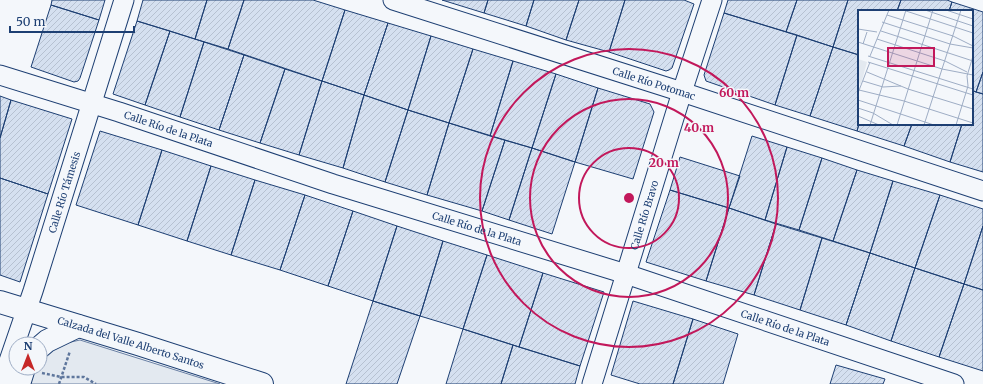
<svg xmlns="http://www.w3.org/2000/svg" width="983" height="384" viewBox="0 0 983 384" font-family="Merriweather,serif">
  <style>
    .green { fill: #e3e9f0; stroke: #687fa3 }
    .building { fill: url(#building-hatch); stroke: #1d3f73 }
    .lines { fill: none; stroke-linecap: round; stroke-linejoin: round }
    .minor-casing { stroke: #1d3f73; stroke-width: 21 }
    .major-casing { stroke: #1d3f73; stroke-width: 24 }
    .path { stroke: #5e769c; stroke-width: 2.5; stroke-dasharray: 3 2; stroke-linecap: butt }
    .minor { stroke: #f4f7fb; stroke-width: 19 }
    .major { stroke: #f4f7fb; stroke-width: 22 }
    .ring { fill: none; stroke: #c2185b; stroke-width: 2 }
    .labels { text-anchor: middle; stroke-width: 3; stroke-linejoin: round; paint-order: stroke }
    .street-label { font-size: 10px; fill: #1d3f73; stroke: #f4f7fb }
    .inset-road { fill: none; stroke: #9eadc5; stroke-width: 1 }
    .view { fill: #c2185b; fill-opacity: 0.15; stroke: #c2185b; stroke-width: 2 }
    .inset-edge { fill: none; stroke: #1d3f73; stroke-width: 2 }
    .centre { fill: #c2185b; stroke: #f4f7fb; stroke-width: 2 }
    .ring-label { font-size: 12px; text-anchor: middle; font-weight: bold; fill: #c2185b; stroke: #f4f7fb; stroke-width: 3; stroke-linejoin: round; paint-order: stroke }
  </style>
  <defs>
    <pattern id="building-hatch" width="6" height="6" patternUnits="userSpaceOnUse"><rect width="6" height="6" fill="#d5e0f0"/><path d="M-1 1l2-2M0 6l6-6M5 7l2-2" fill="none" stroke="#b6c1d1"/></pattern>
  </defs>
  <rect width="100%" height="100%" fill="#f4f7fb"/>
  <path class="green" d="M80,340L220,384H27L32,368H40V358L53,346Z"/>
  <path class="building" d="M52,0H105L99,20L51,5Z
    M143,0H207L195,39L137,21Z
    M207,0H244L228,49L195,39Z
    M244,0H313L345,10L322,81L228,49Z
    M442,0H488L484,13Z
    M488,0H534L526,26L484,13Z
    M534,0H579L566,40L526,26Z
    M579,0H625L609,52L566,40Z
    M625,0H684L694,4L672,68L669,70L666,71L609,52Z
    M728,0H797L786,32L724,13Z
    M797,0H848L833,47L786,32Z
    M848,0H901L897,11H859V55L833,47Z
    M901,0H947L952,2L949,11H897Z
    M952,2L983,12V72L976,92L972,90V11H949Z
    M51,5L99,20L80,78L78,81L74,82L31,67Z
    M345,10L388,23L364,95L322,81Z
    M724,13L797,35L775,105L706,81L704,75Z
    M137,21L170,31L145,105L113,94Z
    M388,23L431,36L408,110L364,95Z
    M170,31L204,42L180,117L145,105Z
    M797,35L833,47L810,116L775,105Z
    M431,36L473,49L449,123L408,110Z
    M204,42L244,55L219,130L180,117Z
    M833,47L859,55V124L857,131L810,116Z
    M473,49L513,61L490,136L449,123Z
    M244,55L285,69L260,143L219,130Z
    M513,61L556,74L532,148L490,136Z
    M285,69L322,81L299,155L260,143Z
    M983,72V94L976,92Z
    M556,74L598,88L575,162L532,148Z
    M322,81L364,95L343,168L299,155Z
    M598,88L650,104L654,112L633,179L575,162Z
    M973,91L983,94V172L950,162L962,124H972Z
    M364,95L408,110L385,182L343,168Z
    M0,96L11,100L0,138Z
    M11,100L72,119L48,194L0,178V138Z
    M408,110L449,123L427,195L385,182Z
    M449,123L505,140L482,211L427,195Z
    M859,124H912L904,146L857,131Z
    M912,124H962L950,162L904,146Z
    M100,131L162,150L138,225L76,205Z
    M752,136L787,147L765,220L729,208Z
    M505,140L532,148L509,220L482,211Z
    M787,147L822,158L799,230L765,220Z
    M532,148L575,162L552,234L509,220Z
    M162,150L211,166L187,241L138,225Z
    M680,157L740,176L729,208L670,190Z
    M822,158L857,170L833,241L799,230Z
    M211,166L255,180L231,255L187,241Z
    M857,170L893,181L870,253L833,241Z
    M0,178L48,194L20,282L0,275Z
    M255,180L305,195L280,270L231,255Z
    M893,181L940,195L915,268L870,253Z
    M670,190L729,208L706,281L646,262Z
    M305,195L353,211L328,286L280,270Z
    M940,195L983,209V226L964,284L915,268Z
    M729,208L776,224L754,295L706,281Z
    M353,211L397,226L373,301L328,286Z
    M776,224L822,238L800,310L754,295Z
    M397,226L443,241L420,316L373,301Z
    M983,226V290L964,284Z
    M822,238L870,253L846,325L800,310Z
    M443,241L487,255L463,329L420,316Z
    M870,253L915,268L891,341L846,325Z
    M487,255L543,273L519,347L463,329Z
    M915,268L964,284L939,357L891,341Z
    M543,273L604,292L580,366L519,347Z
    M964,284L983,290V371L939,357Z
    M373,301L420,316L397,384H346Z
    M633,301L693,319L673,384H640L611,375Z
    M693,319L738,334L723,384H673Z
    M463,329L513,345L501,384H446Z
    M513,345L580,366L575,384H501Z
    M836,365L885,379L883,384H830Z"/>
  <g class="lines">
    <defs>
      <g id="minor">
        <path id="s1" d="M393,0L682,92L983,191"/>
        <path id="s2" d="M0,75L119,112L333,184L626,274L954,384"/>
        <path id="s3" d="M1,384L33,291L124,0"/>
        <path id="s4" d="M592,384L682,92L712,0"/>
      </g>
      <g id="major">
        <path id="s5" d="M0,302L138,344L262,384"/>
        <path d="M40,347L47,341L78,326"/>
        <path d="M19,384L24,368"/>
      </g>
    </defs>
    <use href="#minor" class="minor-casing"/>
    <use href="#major" class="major-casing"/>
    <path class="path" d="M42,373L61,377H84L96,384
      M59,384L70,351"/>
    <use href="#minor" class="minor"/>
    <use href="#major" class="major"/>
  </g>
  <g class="ring">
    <circle cx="629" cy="198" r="50"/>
    <circle cx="629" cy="198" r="99"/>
    <circle cx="629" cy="198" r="149"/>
  </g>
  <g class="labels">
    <g class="street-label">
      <text dy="4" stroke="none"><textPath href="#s1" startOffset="274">Calle Río Potomac</textPath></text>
      <text dy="4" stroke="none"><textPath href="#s2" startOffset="177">Calle Río de la Plata</textPath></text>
      <text dy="4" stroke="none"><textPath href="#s3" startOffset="202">Calle Río Támesis</textPath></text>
      <text dy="4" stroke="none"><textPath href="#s4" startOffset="177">Calle Río Bravo</textPath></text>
      <text dy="4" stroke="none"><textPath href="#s2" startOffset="501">Calle Río de la Plata</textPath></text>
      <text dy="4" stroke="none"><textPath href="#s2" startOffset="825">Calle Río de la Plata</textPath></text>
      <text dy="4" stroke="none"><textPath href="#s5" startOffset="137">Calzada del Valle Alberto Santos</textPath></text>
    </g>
  </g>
  <g transform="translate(858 10)">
    <rect width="115" height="115" fill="#f4f7fb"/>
    <path d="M0,49L9,52L3,74L0,73Z" fill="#e3e9f0"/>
    <path class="inset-road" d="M45,0L115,23M67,0L115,16M88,0L115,9M29,5L95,26L115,36M24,12L92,34L115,38M0,19L19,22M23,21L115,51M19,29L87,51L109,62M0,32L84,59L115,65M5,34L9,22M10,46L115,79M12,46L31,0M10,52L115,85M9,62L50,79L115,99M5,71L25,77L43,76M1,80L46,91L115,113M0,83L12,52M0,90L76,115M0,98L15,103L35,115M0,106L21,115M12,115L48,0M39,115L75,0M66,115L103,0M98,115L110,76L109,66L115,46"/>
    <path class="view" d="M30,38H76V56H30Z"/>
    <rect width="115" height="115" class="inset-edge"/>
  </g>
  <circle cx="629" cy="198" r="6" class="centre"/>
  <g class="ring-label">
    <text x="734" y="97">60 m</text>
    <text x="699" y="132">40 m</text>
    <text x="664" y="167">20 m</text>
  </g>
  <g transform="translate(28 356)"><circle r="19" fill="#f4f7fb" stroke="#9eadc5"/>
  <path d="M0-3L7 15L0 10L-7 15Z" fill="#c62828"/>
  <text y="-6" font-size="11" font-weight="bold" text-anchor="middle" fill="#1d3f73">N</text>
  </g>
  <path d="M10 26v6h124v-6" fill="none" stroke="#1d3f73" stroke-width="2"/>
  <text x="16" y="26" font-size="12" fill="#1d3f73" stroke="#f4f7fb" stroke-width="3" paint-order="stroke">50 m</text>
</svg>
